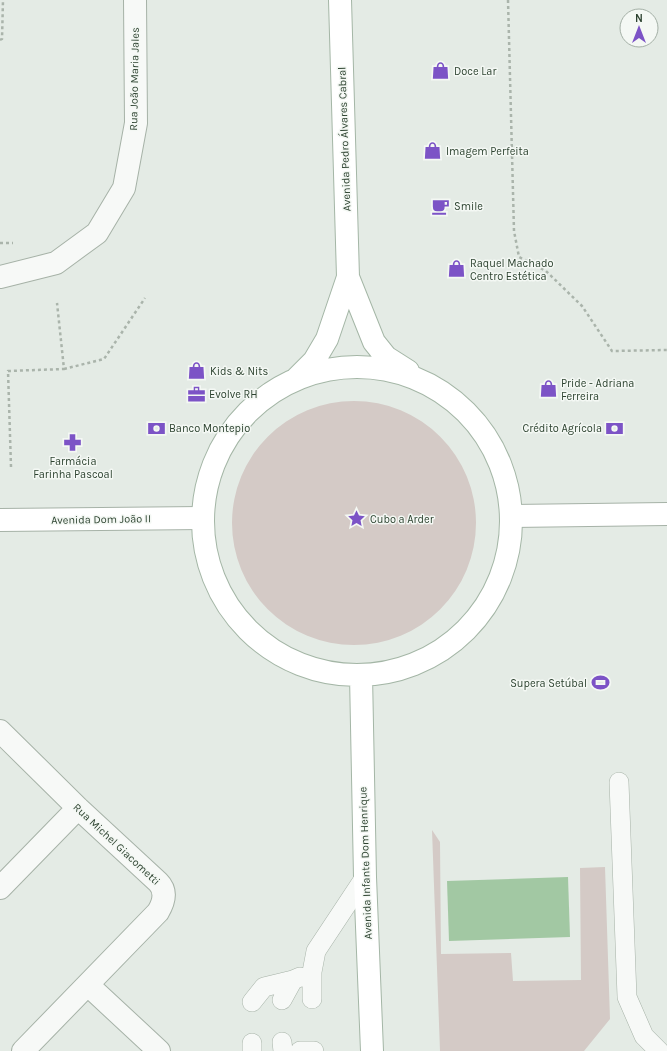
<svg xmlns="http://www.w3.org/2000/svg" width="667" height="1051" viewBox="0 0 667 1051" font-family="Karla,sans-serif">
  <style>
    .green { fill: #d4cac6 }
    .water { fill: #a2c8a3 }
    .lines { fill: none; stroke-linecap: round; stroke-linejoin: round }
    .lane-casing { stroke: #a6b2a7; stroke-width: 20 }
    .street-casing { stroke: #a6b2a7; stroke-width: 24 }
    .secondary-casing { stroke: #a6b2a7; stroke-width: 24 }
    .primary-casing { stroke: #a4b6a6; stroke-width: 24 }
    .path { stroke: #aab4ab; stroke-width: 2.5; stroke-dasharray: 3 3; stroke-linecap: butt }
    .lane { stroke: #f7f9f7; stroke-width: 19 }
    .street { stroke: #f7f9f7; stroke-width: 22 }
    .secondary { stroke: #fff; stroke-width: 22 }
    .primary { stroke: #fff; stroke-width: 22 }
    .labels { text-anchor: middle; stroke-width: 3; stroke-linejoin: round; paint-order: stroke }
    .poi-label { font-size: 11px; fill: #2d4330; stroke: #f4f8f4; text-anchor: start }
    .street-label { font-size: 11px; fill: #2d4330; stroke: #f4f8f4 }
  </style>
  <rect width="100%" height="100%" fill="#e4ebe5"/>
  <path class="green" d="M232 523a122 122 0 1 1 244 0a122 122 0 1 1-244 0Z
    M432,830L440,842L441,954L511,953L513,981L581,980L580,868L605,867L610,1019L584,1051H440Z"/>
  <path class="water" d="M568,877L570,937L449,941L447,881Z"/>
  <g class="lines">
    <defs>
      <path id="lane" d="M619,782L627,997L644,1036L659,1051
        M312,999V972L316,951L365,877
        M282,1000L293,980L300,977
        M252,1002L264,987L293,980
        M282,1042L283,1051
        M252,1043V1051
        M300,1051H314"/>
      <path id="street" d="M0,277L56,263L97,233L124,188L136,123L135,0
        M0,731L78,808L158,882C167,891 164,902 158,912L23,1051
        M0,888L78,808
        M88,985L159,1051"/>
      <path id="secondary" d="M512,516L667,514
        M0,520L202,518"/>
      <path id="primary" d="M340,0L348,277L374,342L386,357L408,371
        M203 521a154 154 0 1 1 308 0a154 154 0 1 1-308 0Z
        M297,378L314,361L327,339L348,277
        M361,675L365,877L372,1051"/>
    </defs>
    <use href="#lane" class="lane-casing"/>
    <use href="#street" class="street-casing"/>
    <use href="#secondary" class="secondary-casing"/>
    <use href="#primary" class="primary-casing"/>
    <path class="path" d="M508,0L514,231L519,257L546,271L582,306L612,351L667,350
      M0,40L2,39L3,0
      M0,243H13
      M64,369L104,359L145,298
      M11,467L8,371L64,369L57,303"/>
    <use href="#lane" class="lane"/>
    <use href="#street" class="street"/>
    <use href="#secondary" class="secondary"/>
    <use href="#primary" class="primary"/>
  </g>
  <defs>
    <symbol id="shop-bare" viewBox="-9 -9 18 18"><path d="M-5-2.5h2.3a2.7 3.5 0 0 1 5.4 0H5L5.5 6h-11ZM-1.5-2.5h3a1.5 2.3 0 0 0-3 0Z" fill="#7c53c6" stroke="#f4f8f4" stroke-width="2.5" paint-order="stroke"/></symbol>
    <symbol id="cafe-bare" viewBox="-9 -9 18 18"><path d="M-5.5-4.5H6V0H3Q3 3.5 0 3.5H-2.5Q-5.5 3.5-5.5 0ZM3-3.2v2h1.7v-2ZM-6 4.5H4V6H-6Z" fill="#7c53c6" stroke="#f4f8f4" stroke-width="2.5" paint-order="stroke"/></symbol>
    <symbol id="office-bare" viewBox="-9 -9 18 18"><path d="M-6-3h4V-5.5h4V-3h4V5H-6ZM-1-4.5V-3h2v-1.5ZM-6 0V1H6V0Z" fill="#7c53c6" stroke="#f4f8f4" stroke-width="2.5" paint-order="stroke"/></symbol>
    <symbol id="bank-bare" viewBox="-9 -9 18 18"><path d="M-6-4H6V4H-6ZM0-2.3a2.3 2.3 0 1 0 0 4.6a2.3 2.3 0 1 0 0-4.6Z" fill="#7c53c6" stroke="#f4f8f4" stroke-width="2.5" paint-order="stroke"/></symbol>
    <symbol id="pharmacy-bare" viewBox="-9 -9 18 18"><path d="M-2-6h4v4h4v4h-4v4h-4v-4h-4v-4h4Z" fill="#7c53c6" stroke="#f4f8f4" stroke-width="2.5" paint-order="stroke"/></symbol>
    <symbol id="sight-bare" viewBox="-9 -9 18 18"><path d="M0-6L1.8-2.2L6-1.7L2.9 1.2L3.7 5.4L0 3.3L-3.7 5.4L-2.9 1.2L-6-1.7L-1.8-2.2Z" fill="#7c53c6" stroke="#f4f8f4" stroke-width="2.5" paint-order="stroke"/></symbol>
    <symbol id="stadium-bare" viewBox="-9 -9 18 18"><path d="M0-5a6.5 5 0 1 0 0 10a6.5 5 0 1 0 0-10ZM-3.5-1.8h7v3.6h-7Z" fill="#7c53c6" stroke="#f4f8f4" stroke-width="2.5" paint-order="stroke"/></symbol>
  </defs>
  <g fill-rule="evenodd">
    <use href="#shop-bare" x="428" y="58" width="25" height="25"/>
    <use href="#shop-bare" x="420" y="138" width="25" height="25"/>
    <use href="#cafe-bare" x="428" y="194" width="25" height="25"/>
    <use href="#shop-bare" x="444" y="256" width="25" height="25"/>
    <use href="#shop-bare" x="184" y="358" width="25" height="25"/>
    <use href="#shop-bare" x="536" y="376" width="25" height="25"/>
    <use href="#office-bare" x="184" y="382" width="25" height="25"/>
    <use href="#bank-bare" x="144" y="416" width="25" height="25"/>
    <use href="#bank-bare" x="602" y="416" width="25" height="25"/>
    <use href="#pharmacy-bare" x="60" y="430" width="25" height="25"/>
    <use href="#sight-bare" x="344" y="506" width="25" height="25"/>
    <use href="#stadium-bare" x="588" y="670" width="25" height="25"/>
  </g>
  <g class="labels">
    <g class="poi-label">
      <text x="454" y="75">Doce Lar</text>
      <text x="446" y="155">Imagem Perfeita</text>
      <text x="454" y="210">Smile</text>
      <text x="470" y="267">Raquel Machado<tspan x="470" dy="13">Centro Estética</tspan></text>
      <text x="210" y="375">Kids &amp; Nits</text>
      <text x="561" y="387">Pride - Adriana<tspan x="561" dy="13">Ferreira</tspan></text>
      <text x="209" y="398">Evolve RH</text>
      <text x="169" y="432">Banco Montepio</text>
      <text x="602" y="432" text-anchor="end">Crédito Agrícola</text>
      <text x="73" y="465" text-anchor="middle">Farmácia<tspan x="73" dy="13">Farinha Pascoal</tspan></text>
      <text x="370" y="523">Cubo a Arder</text>
      <text x="587" y="687" text-anchor="end">Supera Setúbal</text>
    </g>
    <g class="street-label">
      <text transform="translate(134 79) rotate(-89)" y="4">Rua João Maria Jales</text>
      <text transform="translate(344 139) rotate(-92)" y="4">Avenida Pedro Álvares Cabral</text>
      <text transform="translate(101 519) rotate(-1)" y="4">Avenida Dom João II</text>
      <text transform="translate(117 844) rotate(43)" y="4">Rua Michel Giacometti</text>
      <text transform="translate(365 863) rotate(-92)" y="4">Avenida Infante Dom Henrique</text>
    </g>
  </g>
  <g transform="translate(639 28)"><circle r="19" fill="#f4f8f4" stroke="#a4b0a6"/>
  <path d="M0-3L7 15L0 10L-7 15Z" fill="#7c53c6"/>
  <text y="-6" font-size="11" font-weight="bold" text-anchor="middle" fill="#2d4330">N</text>
  </g>
</svg>
